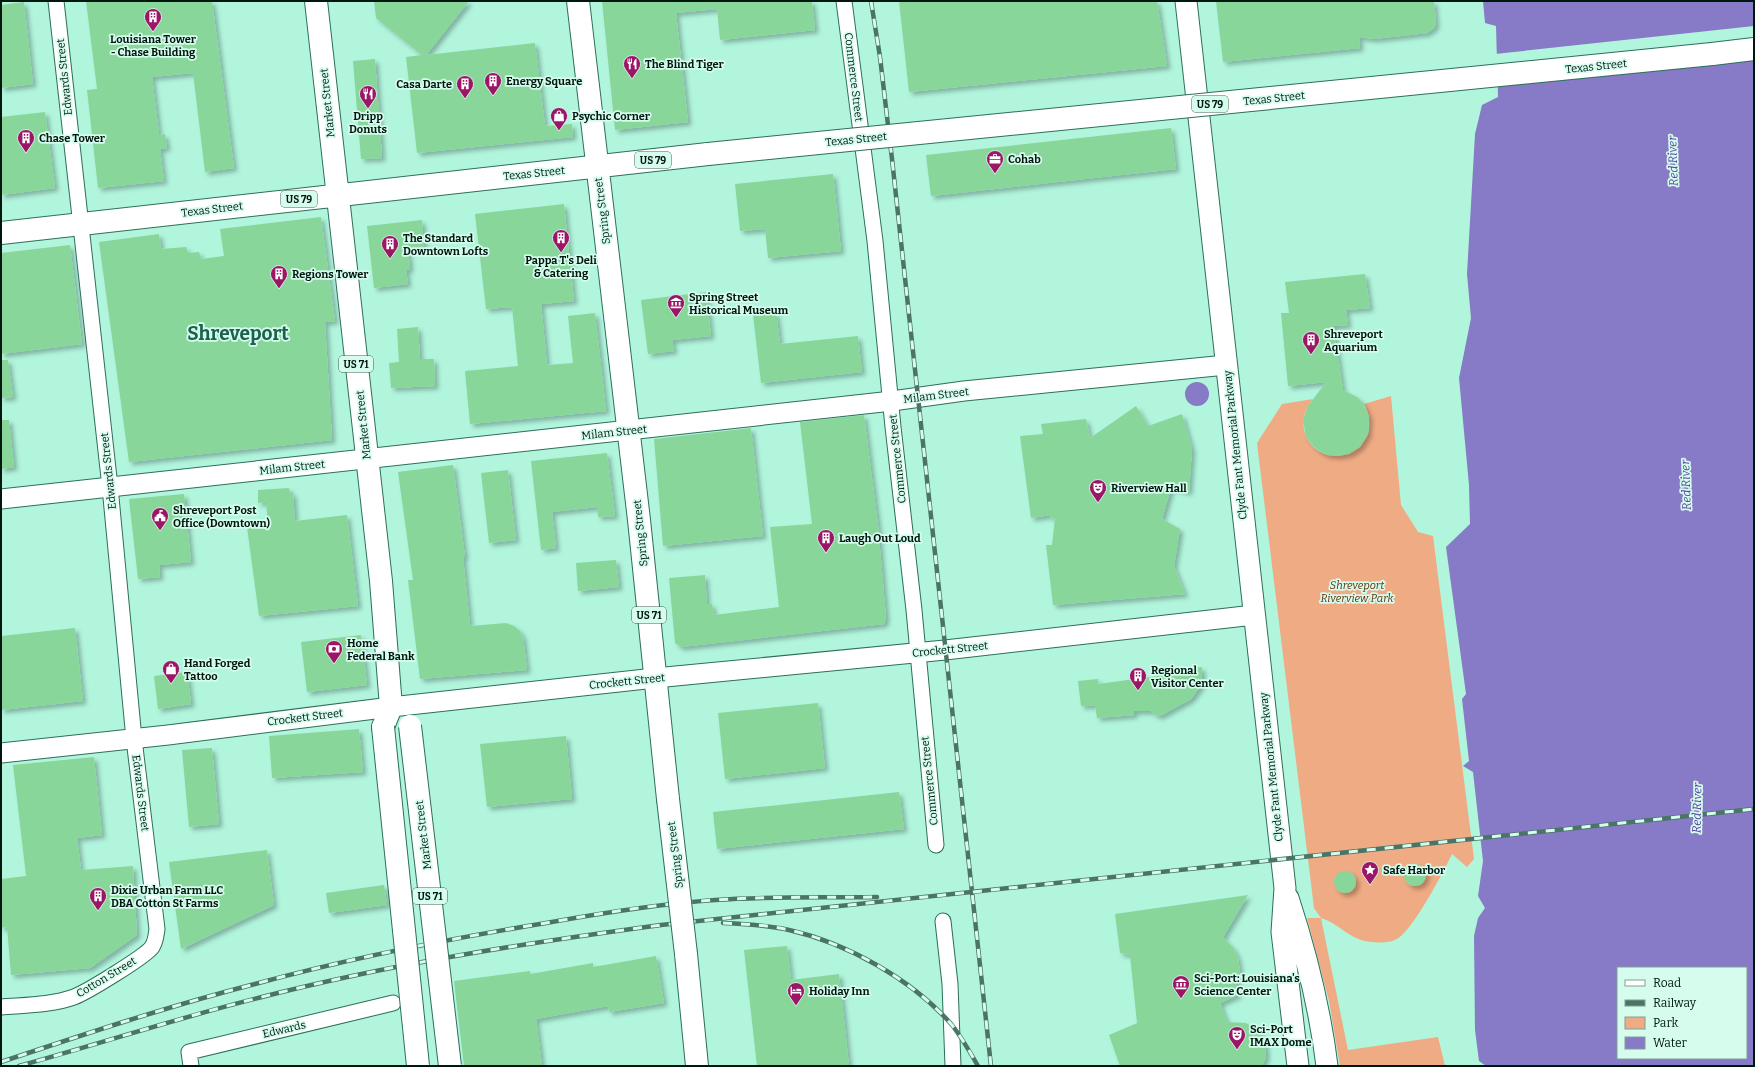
<svg xmlns="http://www.w3.org/2000/svg" width="1755" height="1067" viewBox="0 0 1755 1067" font-family="Bitter,serif">
  <style>
    .green { fill: #efab84 }
    .water { fill: #877ac6; fill-rule: evenodd }
    .pier { fill: #b1f5dd }
    .building { fill: #89d69b; filter: url(#shadow) }
    .lines { fill: none; stroke-linecap: round; stroke-linejoin: round }
    .minor-casing { stroke: #2c6f5b; stroke-width: 17 }
    .tertiary-casing { stroke: #2c6f5b; stroke-width: 21 }
    .secondary-casing { stroke: #2c6f5b; stroke-width: 23 }
    .primary-casing { stroke: #2c6f5b; stroke-width: 24 }
    .minor { stroke: #fff; stroke-width: 15 }
    .tertiary { stroke: #fff; stroke-width: 19 }
    .secondary { stroke: #fff; stroke-width: 21 }
    .primary { stroke: #fff; stroke-width: 22 }
    .rail-casing { stroke: #4a7465; stroke-width: 4.5 }
    .rail { stroke: #d5fced; stroke-width: 3; stroke-dasharray: 9; stroke-linecap: butt }
    .primary-bridge-casing { stroke: #2c6f5b; stroke-width: 24; stroke-linecap: butt }
    .primary-bridge { stroke: #fff; stroke-width: 22 }
    .labels { text-anchor: middle; stroke-width: 3.5; stroke-linejoin: round; paint-order: stroke }
    .shield { fill: #d5fced; stroke: #405c52; stroke-width: 1 }
    .shield-label { font-size: 10px; font-weight: bold; fill: #00170f }
    .poi-label { font-size: 11px; font-weight: bold; fill: #00170f; stroke: #d5fced; text-anchor: start }
    .street-label { font-size: 11px; fill: #00170f; stroke: #d5fced }
    .park-label { font-size: 11px; font-style: italic; fill: #63300f; stroke: #d5fced }
    .water-label { font-size: 12px; font-style: italic; fill: #543e9a; stroke: #d5fced }
    .town-label { font-size: 19px; font-weight: bold; fill: #1c614e; stroke: #d5fced }
  </style>
  <defs>
    <filter id="shadow"><feDropShadow dx="3.5" dy="3.5" stdDeviation="2" flood-color="#0004"/></filter>
  </defs>
  <rect width="100%" height="100%" fill="#b1f5dd"/>
  <path class="green" d="M1391,396L1401,505L1418,532L1433,536L1474,859L1467,867L1452,854C1443,873 1413,930 1397,939C1389,944 1370,943 1361,940C1346,935 1336,922 1321,918L1348,1050L1438,1037L1445,1066H1340L1329,1001L1307,918H1321L1314,908L1257,443L1282,404L1313,399C1305,409 1301,420 1305,433C1319,477 1390,451 1364,404Z"/>
  <path class="water" d="M1483,1H1754V1066H1486L1479,1061L1475,1030L1474,936L1478,918L1485,908L1478,896L1483,861L1473,772L1463,766L1469,761L1462,699L1466,694L1446,547L1470,524L1469,485L1459,378L1471,318L1467,274L1475,134L1482,105L1498,97L1496,26L1485,23ZM1618,968H1746V1058H1618Z
    M1185 394a12 12 0 1 1 24 0a12 12 0 1 1-24 0Z"/>
  <path class="pier" d="M1754,26V53L1495,82V54Z"/>
  <path class="building" d="M86,1H212L234,168L205,172L193,73L152,77L159,135L165,134L167,148L160,149L164,181L98,188L87,90L97,89Z
    M374,1H469L426,55L535,43L545,126L572,124L573,137L417,153L406,57L422,55L376,18Z
    M602,1H812L815,30L720,40L717,9L676,13L688,122L615,130Z
    M899,1H1157L1167,66L909,92Z
    M1216,1H1434L1436,24L1434,28L1427,33L1374,39L1359,37L1360,48L1223,62Z
    M24,2L33,84L1,88V5Z
    M375,59L382,158L361,159L353,61Z
    M45,112L55,188L1,195V117Z
    M1171,128L1176,169L931,196L926,155Z
    M833,174L841,251L768,258L765,229L740,231L735,184Z
    M564,204L574,301L541,304L547,365L573,363L568,316L595,313L606,411L470,424L465,371L518,366L512,307L486,309L475,214Z
    M321,217L335,321L325,322L332,440L129,462L99,242L159,234L161,249L186,247L188,253L199,252L201,259L224,256L220,229Z
    M422,220L424,246L408,248L410,269L406,270L408,284L374,288L367,226Z
    M70,245L82,344L1,354V253Z
    M1365,274L1370,308L1346,310L1348,325L1333,326L1343,390L1357,397L1364,404L1369,417L1368,434L1360,447L1349,454L1338,456L1327,455L1319,451L1312,445L1306,437L1303,420L1308,406L1326,382L1288,386L1281,313H1289L1285,282Z
    M706,292L711,336L672,340L674,351L648,354L641,300Z
    M776,312L780,344L858,336L862,372L761,383L753,315Z
    M418,327L420,359H434L435,386L391,388L389,363L399,362L397,329Z
    M1,360H8L13,397L1,398Z
    M1136,406L1148,426L1182,414L1192,449L1189,492L1171,488L1162,519L1180,529L1174,566L1185,594L1053,605L1046,545H1052L1055,518L1051,519L1050,515L1031,518L1020,436L1043,434L1041,424L1086,419L1090,438Z
    M864,415L878,526L886,618L884,624L681,647L675,643L669,578L705,575L707,604H712L714,615L779,607L770,527L812,524L800,422Z
    M1,420H9L14,467L1,469Z
    M751,428L763,536L663,546L654,439Z
    M607,453L615,516L598,517L597,507L552,512L556,548L541,550L531,461Z
    M453,465L465,557H463L470,626L506,623L514,626L520,631L523,637L527,670L420,679L408,580H413L398,472Z
    M508,470L516,540L489,543L481,473Z
    M289,488L290,493H293L295,521L347,515L358,606L259,616L247,527L268,524L266,502L258,503V490Z
    M184,494L191,562L159,565L160,577L138,579L129,499Z
    M616,560L619,587L578,591L576,563Z
    M75,628L83,701L1,710V636Z
    M361,635L367,685L307,692L301,642Z
    M1202,667V684L1191,699L1160,716L1155,715L1151,711H1134V715L1097,718L1095,705L1081,706L1078,681L1098,679V684L1157,676V671Z
    M187,672L191,704L158,709L154,676Z
    M818,703L825,768L725,779L718,713Z
    M359,729L363,772L272,778L269,736Z
    M566,736L572,799L487,807L480,744Z
    M212,748L219,824L189,827L182,750Z
    M94,757L102,835L77,838L81,870L133,866L137,935L90,968L11,975L7,927L1,928V879L26,876L13,765Z
    M899,792L904,829L717,849L713,812Z
    M267,850L274,905L181,949L169,862Z
    M1404 875a11 11 0 1 1 22 0a11 11 0 1 1-22 0Z
    M1334 882a11 11 0 1 1 22 0a11 11 0 1 1-22 0Z
    M384,885L387,905L329,913L326,893Z
    M1248,895L1223,937L1234,949L1238,958L1240,972L1236,985L1238,995L1220,1003L1227,1022L1246,1023L1260,1032L1264,1040L1266,1048V1057L1262,1066H1120L1109,1035L1137,1023L1130,955L1120,953L1115,914Z
    M787,946L791,980L839,974L849,1066H757L744,950Z
    M656,956L664,1003L609,1012L608,1006L536,1019L542,1066H464L454,981L530,971V974L593,963V967Z"/>
  <g class="lines">
    <defs>
      <path id="minor" d="M844,1L875,241L893,427L914,610L936,845
        M943,921L950,984L953,1066
        M1,1007C25,1005 52,1005 74,997C87,992 146,956 152,947C156,941 156,935 157,929L134,739L110,487L56,1
        M191,1066L189,1052L393,1003"/>
      <path id="tertiary" d="M1,499L892,401L964,391L1226,365
        M1,753L168,735L391,707L655,678L945,650L1254,615"/>
      <path id="secondary" d="M1186,1C1221,296 1250,593 1285,888L1282,932L1298,1066
        M1288,898C1306,953 1320,1009 1327,1066"/>
      <path id="primary" d="M316,1L381,581L391,707L383,727
        M578,1L639,520L668,799
        M1712,54L1754,49
        M1,233L708,154
        M686,954L697,1066"/>
    </defs>
    <use href="#minor" class="minor-casing"/>
    <use href="#tertiary" class="tertiary-casing"/>
    <use href="#secondary" class="secondary-casing"/>
    <use href="#primary" class="primary-casing"/>
    <use href="#minor" class="minor"/>
    <use href="#tertiary" class="tertiary"/>
    <use href="#secondary" class="secondary"/>
    <use href="#primary" class="primary"/>
    <defs>
      <path id="rail" d="M871,1L880,57L892,159L991,1066
        M723,923C745,924 767,925 789,930C847,943 913,980 952,1025C962,1038 970,1052 978,1066
        M1,1062C85,1034 169,1006 255,984C351,958 448,939 546,923C602,913 658,904 715,900C769,896 823,898 877,897
        M19,1066C99,1044 178,1018 258,998C390,964 526,943 661,925L1754,809"/>
    </defs>
    <use href="#rail" class="rail-casing"/>
    <use href="#rail" class="rail"/>
    <defs>
      <path id="primary-bridge" d="M708,154L1712,54
        M410,726L450,1066
        M383,727L418,1066
        M668,799L686,954"/>
    </defs>
    <use href="#primary-bridge" class="primary-bridge-casing"/>
    <use href="#primary-bridge" class="primary-bridge"/>
  </g>
  <defs>
    <symbol id="building-pin" viewBox="-11 -11 22 30"><path d="M0 17L-7.5 6A9.5 9.5 0 1 1 7.5 6Z" fill="#9c1667" stroke="#d5fced"/><path d="M-4-6H4V6H1V3H-1V6H-4ZM-2.5-4.3h1.7v1.8h-1.7ZM.8-4.3h1.7v1.8H.8ZM-2.5-1h1.7V.8h-1.7ZM.8-1h1.7V.8H.8Z" fill="#fff"/></symbol>
    <symbol id="restaurant-pin" viewBox="-11 -11 22 30"><path d="M0 17L-7.5 6A9.5 9.5 0 1 1 7.5 6Z" fill="#9c1667" stroke="#d5fced"/><path d="M-5-6h1v4h1v-4h1v4h1v-4h1v5L-1.5 .5V6h-2V.5L-5-1ZM5-6V6H3V1.5H1.5Q1.5-4 5-6Z" fill="#fff"/></symbol>
    <symbol id="shop-pin" viewBox="-11 -11 22 30"><path d="M0 17L-7.5 6A9.5 9.5 0 1 1 7.5 6Z" fill="#9c1667" stroke="#d5fced"/><path d="M-5-2.5h2.3a2.7 3.5 0 0 1 5.4 0H5L5.5 6h-11ZM-1.5-2.5h3a1.5 2.3 0 0 0-3 0Z" fill="#fff"/></symbol>
    <symbol id="office-pin" viewBox="-11 -11 22 30"><path d="M0 17L-7.5 6A9.5 9.5 0 1 1 7.5 6Z" fill="#9c1667" stroke="#d5fced"/><path d="M-6-3h4V-5.5h4V-3h4V5H-6ZM-1-4.5V-3h2v-1.5ZM-6 0V1H6V0Z" fill="#fff"/></symbol>
    <symbol id="museum-pin" viewBox="-11 -11 22 30"><path d="M0 17L-7.5 6A9.5 9.5 0 1 1 7.5 6Z" fill="#9c1667" stroke="#d5fced"/><path d="M0-6L6-3V-2H-6V-3ZM-5-1h2V3h-2ZM-1-1h2V3h-2ZM3-1h2V3H3ZM-6 4H6V6H-6Z" fill="#fff"/></symbol>
    <symbol id="theatre-pin" viewBox="-11 -11 22 30"><path d="M0 17L-7.5 6A9.5 9.5 0 1 1 7.5 6Z" fill="#9c1667" stroke="#d5fced"/><path d="M-5-5.5Q0-4 5-5.5V0Q5 5 0 6Q-5 5-5 0ZM-3.3-2.5H-1v1.5H-3.3ZM1-2.5H3.3v1.5H1ZM-2.8 1Q0 5.5 2.8 1Z" fill="#fff"/></symbol>
    <symbol id="civic-pin" viewBox="-11 -11 22 30"><path d="M0 17L-7.5 6A9.5 9.5 0 1 1 7.5 6Z" fill="#9c1667" stroke="#d5fced"/><path d="M-.6-6.5H3V-4.5H.6V-3L4-1V1h2V6H-6V1h2V-1L-.6-3ZM-1.2 2.5V6h2.4V2.5Z" fill="#fff"/></symbol>
    <symbol id="bank-pin" viewBox="-11 -11 22 30"><path d="M0 17L-7.5 6A9.5 9.5 0 1 1 7.5 6Z" fill="#9c1667" stroke="#d5fced"/><path d="M-6-4H6V4H-6ZM0-2.3a2.3 2.3 0 1 0 0 4.6a2.3 2.3 0 1 0 0-4.6Z" fill="#fff"/></symbol>
    <symbol id="sight-pin" viewBox="-11 -11 22 30"><path d="M0 17L-7.5 6A9.5 9.5 0 1 1 7.5 6Z" fill="#9c1667" stroke="#d5fced"/><path d="M0-6L1.8-2.2L6-1.7L2.9 1.2L3.7 5.4L0 3.3L-3.7 5.4L-2.9 1.2L-6-1.7L-1.8-2.2Z" fill="#fff"/></symbol>
    <symbol id="hotel-pin" viewBox="-11 -11 22 30"><path d="M0 17L-7.5 6A9.5 9.5 0 1 1 7.5 6Z" fill="#9c1667" stroke="#d5fced"/><path d="M-6-4.5h1.5V1H6V5H4.5V3h-9V5H-6ZM-4 0a1.8 1.8 0 1 1 3.6 0ZM.5 0V-2.5h3Q6-2.5 6 0Z" fill="#fff"/></symbol>
  </defs>
  <g fill-rule="evenodd">
    <use href="#building-pin" x="143" y="7" width="20" height="27"/>
    <use href="#restaurant-pin" x="622" y="54" width="20" height="27"/>
    <use href="#building-pin" x="483" y="71" width="20" height="27"/>
    <use href="#building-pin" x="455" y="74" width="20" height="27"/>
    <use href="#restaurant-pin" x="358" y="84" width="20" height="27"/>
    <use href="#shop-pin" x="549" y="106" width="20" height="27"/>
    <use href="#building-pin" x="16" y="128" width="20" height="27"/>
    <use href="#office-pin" x="985" y="149" width="20" height="27"/>
    <use href="#building-pin" x="551" y="228" width="20" height="27"/>
    <use href="#building-pin" x="380" y="234" width="20" height="27"/>
    <use href="#building-pin" x="269" y="264" width="20" height="27"/>
    <use href="#museum-pin" x="666" y="293" width="20" height="27"/>
    <use href="#building-pin" x="1301" y="330" width="20" height="27"/>
    <use href="#theatre-pin" x="1088" y="478" width="20" height="27"/>
    <use href="#civic-pin" x="150" y="506" width="20" height="27"/>
    <use href="#building-pin" x="816" y="528" width="20" height="27"/>
    <use href="#bank-pin" x="324" y="639" width="20" height="27"/>
    <use href="#shop-pin" x="161" y="659" width="20" height="27"/>
    <use href="#building-pin" x="1128" y="666" width="20" height="27"/>
    <use href="#sight-pin" x="1360" y="860" width="20" height="27"/>
    <use href="#building-pin" x="88" y="886" width="20" height="27"/>
    <use href="#museum-pin" x="1171" y="974" width="20" height="27"/>
    <use href="#hotel-pin" x="786" y="981" width="20" height="27"/>
    <use href="#theatre-pin" x="1227" y="1025" width="20" height="27"/>
  </g>
  <g class="labels">
    <g class="shield">
      <rect x="1192" y="96" width="36" height="16" rx="3"/>
      <rect x="635" y="152" width="36" height="16" rx="3"/>
      <rect x="281" y="191" width="36" height="16" rx="3"/>
      <rect x="339" y="356" width="34" height="16" rx="3"/>
      <rect x="632" y="607" width="34" height="16" rx="3"/>
      <rect x="413" y="888" width="34" height="16" rx="3"/>
    </g>
    <g class="shield-label">
      <text x="1210" y="108">US 79</text>
      <text x="653" y="164">US 79</text>
      <text x="299" y="203">US 79</text>
      <text x="356" y="368">US 71</text>
      <text x="649" y="619">US 71</text>
      <text x="430" y="900">US 71</text>
    </g>
    <g class="poi-label">
      <text x="153" y="43" text-anchor="middle">Louisiana Tower<tspan x="153" dy="13">- Chase Building</tspan></text>
      <text x="645" y="68">The Blind Tiger</text>
      <text x="506" y="85">Energy Square</text>
      <text x="452" y="88" text-anchor="end">Casa Darte</text>
      <text x="368" y="120" text-anchor="middle">Dripp<tspan x="368" dy="13">Donuts</tspan></text>
      <text x="572" y="120">Psychic Corner</text>
      <text x="39" y="142">Chase Tower</text>
      <text x="1008" y="163">Cohab</text>
      <text x="403" y="242">The Standard<tspan x="403" dy="13">Downtown Lofts</tspan></text>
      <text x="561" y="264" text-anchor="middle">Pappa T's Deli<tspan x="561" dy="13">&amp; Catering</tspan></text>
      <text x="292" y="278">Regions Tower</text>
      <text x="689" y="301">Spring Street<tspan x="689" dy="13">Historical Museum</tspan></text>
      <text x="1324" y="338">Shreveport<tspan x="1324" dy="13">Aquarium</tspan></text>
      <text x="1111" y="492">Riverview Hall</text>
      <text x="173" y="514">Shreveport Post<tspan x="173" dy="13">Office (Downtown)</tspan></text>
      <text x="839" y="542">Laugh Out Loud</text>
      <text x="347" y="647">Home<tspan x="347" dy="13">Federal Bank</tspan></text>
      <text x="184" y="667">Hand Forged<tspan x="184" dy="13">Tattoo</tspan></text>
      <text x="1151" y="674">Regional<tspan x="1151" dy="13">Visitor Center</tspan></text>
      <text x="1383" y="874">Safe Harbor</text>
      <text x="111" y="894">Dixie Urban Farm LLC<tspan x="111" dy="13">DBA Cotton St Farms</tspan></text>
      <text x="1194" y="982">Sci-Port: Louisiana's<tspan x="1194" dy="13">Science Center</tspan></text>
      <text x="809" y="995">Holiday Inn</text>
      <text x="1250" y="1033">Sci-Port<tspan x="1250" dy="13">IMAX Dome</tspan></text>
    </g>
    <g class="street-label">
      <text transform="translate(1596 66) rotate(-6)" y="4">Texas Street</text>
      <text transform="translate(64 77) rotate(-96)" y="4">Edwards Street</text>
      <text transform="translate(854 77) rotate(83)" y="4">Commerce Street</text>
      <text transform="translate(1274 98) rotate(-6)" y="4">Texas Street</text>
      <text transform="translate(327 103) rotate(-96)" y="4">Market Street</text>
      <text transform="translate(856 139) rotate(-6)" y="4">Texas Street</text>
      <text transform="translate(534 173) rotate(-6)" y="4">Texas Street</text>
      <text transform="translate(212 209) rotate(-7)" y="4">Texas Street</text>
      <text transform="translate(602 211) rotate(-97)" y="4">Spring Street</text>
      <text transform="translate(936 395) rotate(-7)" y="4">Milam Street</text>
      <text transform="translate(363 425) rotate(-96)" y="4">Market Street</text>
      <text transform="translate(614 432) rotate(-6)" y="4">Milam Street</text>
      <text transform="translate(1235 445) rotate(-96)" y="4">Clyde Fant Memorial Parkway</text>
      <text transform="translate(897 459) rotate(-96)" y="4">Commerce Street</text>
      <text transform="translate(292 467) rotate(-6)" y="4">Milam Street</text>
      <text transform="translate(108 471) rotate(-96)" y="4">Edwards Street</text>
      <text transform="translate(640 533) rotate(-96)" y="4">Spring Street</text>
      <text transform="translate(950 649) rotate(-6)" y="4">Crockett Street</text>
      <text transform="translate(627 681) rotate(-6)" y="4">Crockett Street</text>
      <text transform="translate(305 717) rotate(-7)" y="4">Crockett Street</text>
      <text transform="translate(1271 767) rotate(-96)" y="4">Clyde Fant Memorial Parkway</text>
      <text transform="translate(929 781) rotate(-96)" y="4">Commerce Street</text>
      <text transform="translate(141 793) rotate(83)" y="4">Edwards Street</text>
      <text transform="translate(423 835) rotate(-97)" y="4">Market Street</text>
      <text transform="translate(675 855) rotate(-97)" y="4">Spring Street</text>
      <text transform="translate(106 977) rotate(-31)" y="4">Cotton Street</text>
      <text transform="translate(284 1029) rotate(-13)" y="4">Edwards</text>
    </g>
    <g class="park-label">
      <text x="1357" y="589">Shreveport<tspan x="1357" dy="13">Riverview Park</tspan></text>
    </g>
    <g class="water-label">
      <text transform="translate(1673 161) rotate(-92)" y="4">Red River</text>
      <text transform="translate(1686 485) rotate(-92)" y="4">Red River</text>
      <text transform="translate(1697 808) rotate(-89)" y="4">Red River</text>
    </g>
    <g class="town-label">
      <text x="238" y="340">Shreveport</text>
    </g>
  </g>
  <rect width="1755" height="1067" fill="none" stroke="#00170f" stroke-width="4"/>
  <rect x="1617" y="967" width="130" height="92" fill="#d5fced" stroke="#80a094"/>
  <rect x="1625" y="980" width="20" height="6" fill="#ffffff" stroke="#80a094"/>
  <text x="1653" y="987" font-size="12" fill="#00170f">Road</text>
  <rect x="1625" y="1000" width="20" height="6" fill="#4a7465" stroke="#80a094"/>
  <text x="1653" y="1007" font-size="12" fill="#00170f">Railway</text>
  <rect x="1625" y="1017" width="20" height="12" fill="#efab84" stroke="#80a094"/>
  <text x="1653" y="1027" font-size="12" fill="#00170f">Park</text>
  <rect x="1625" y="1037" width="20" height="12" fill="#877ac6" stroke="#80a094"/>
  <text x="1653" y="1047" font-size="12" fill="#00170f">Water</text>
</svg>
